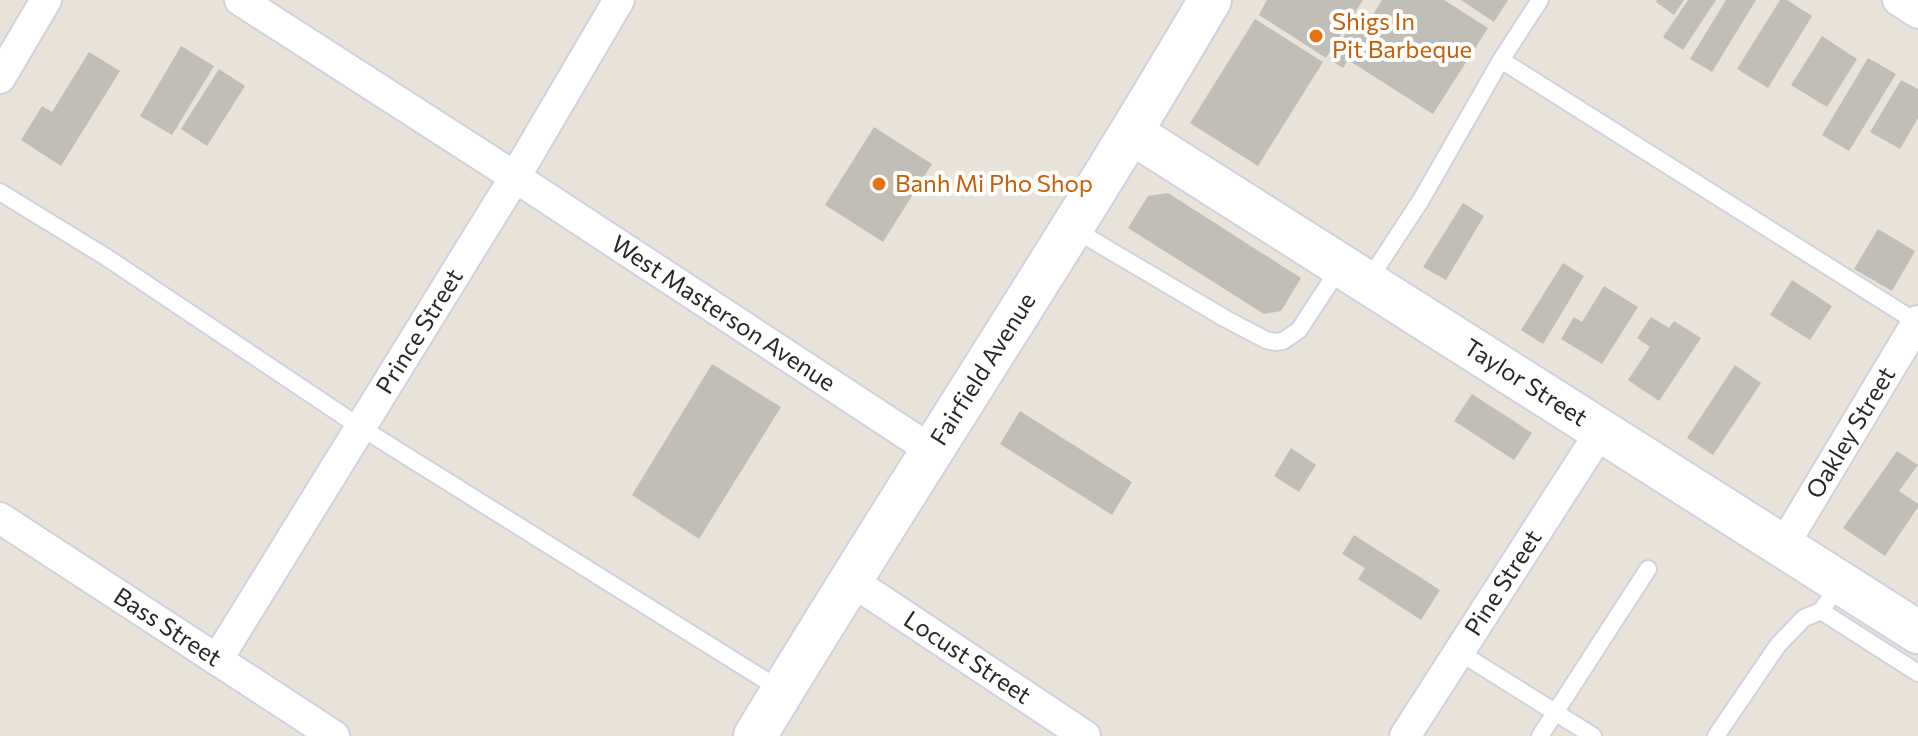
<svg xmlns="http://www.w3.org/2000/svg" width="1918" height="736" viewBox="0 0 1918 736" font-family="Commissioner,sans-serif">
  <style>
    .building { fill: #c1bdb7 }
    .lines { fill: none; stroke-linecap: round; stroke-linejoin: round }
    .service-casing { stroke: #d0d2df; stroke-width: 20 }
    .minor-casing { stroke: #d0d2df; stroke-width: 34 }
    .secondary-casing { stroke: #d0d2df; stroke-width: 46 }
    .service { stroke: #fff; stroke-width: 16 }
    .minor { stroke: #fff; stroke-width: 30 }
    .secondary { stroke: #fff; stroke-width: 42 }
    .food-dot { fill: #e8710a; stroke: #fff; stroke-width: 3 }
    .labels { text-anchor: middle; stroke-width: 8; stroke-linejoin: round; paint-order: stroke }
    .food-label { font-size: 24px; fill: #c56008; stroke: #fff; text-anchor: start }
    .street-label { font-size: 24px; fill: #282828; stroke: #fff }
  </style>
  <rect width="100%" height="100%" fill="#e9e3da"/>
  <path class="building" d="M1267,0H1363L1326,58L1259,15Z
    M1382,0H1444L1488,28L1433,114L1348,60L1343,68L1329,59L1352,24L1363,31Z
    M1461,0H1508L1494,22Z
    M1657,0H1684L1674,15L1656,2Z
    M1688,0H1716L1683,50L1663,37Z
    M1726,0H1756L1712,72L1690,59Z
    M1780,0H1787L1812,16L1768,88L1737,69Z
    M1255,19L1323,62L1258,166L1190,123Z
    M1822,36L1857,59L1827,107L1791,85Z
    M181,46L214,66L172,135L140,116Z
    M89,52L120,71L61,166L21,140L42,106L52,112Z
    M1868,58L1896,74L1849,151L1822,135Z
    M219,69L245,86L207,146L181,129Z
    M1901,80L1918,89V118L1900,149L1870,132Z
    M874,127L932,164L883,242L825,205Z
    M1168,193L1301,278L1281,311L1264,314L1128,228L1148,196Z
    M1463,203L1484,216L1446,280L1423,267Z
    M1878,229L1915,251L1892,291L1854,269Z
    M1563,263L1584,276L1543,344L1521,330Z
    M1792,280L1832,306L1810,340L1770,315Z
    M1604,286L1638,307L1602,364L1561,339L1574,317L1582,322Z
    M1651,317L1669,328L1674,321L1701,338L1659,401L1628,380L1650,347L1637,338Z
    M712,364L781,407L699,539L632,495Z
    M1735,365L1761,383L1713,455L1687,438Z
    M1472,394L1532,433L1514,460L1454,421Z
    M1020,411L1132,482L1112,515L1000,444Z
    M1291,448L1316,465L1299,492L1274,476Z
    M1897,451L1918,465L1899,491L1918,504V507L1885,556L1843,528Z
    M1354,535L1440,590L1421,620L1358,579L1365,568L1342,554Z"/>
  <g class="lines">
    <defs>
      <path id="service" d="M1540,0L1501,60L1918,323
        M0,192L106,257L360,427L781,690
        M1072,228L1226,319L1266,340L1275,342L1283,341L1299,330L1340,267
        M1368,281L1421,200L1501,60
        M1821,611L1918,673
        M1459,652L1593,736
        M1540,736L1648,569
        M1716,736L1778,645L1804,618L1821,611L1839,585"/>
      <g id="minor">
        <path id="s1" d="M240,0L515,177L931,450"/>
        <path d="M1898,0L1918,13"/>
        <path d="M0,78L46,0"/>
        <path id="s2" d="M0,518L334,736"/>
        <path id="s3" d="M1783,546L1918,321"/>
        <path id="s4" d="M849,579L1085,736"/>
        <path id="s5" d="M217,660L515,177L619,0"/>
        <path id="s6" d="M1405,736L1601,431"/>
      </g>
      <g id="secondary">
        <path id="s7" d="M1132,133L1918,632"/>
        <path id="s8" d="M755,736C904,489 1064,249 1210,0"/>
      </g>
    </defs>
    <use href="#service" class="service-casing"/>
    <use href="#minor" class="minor-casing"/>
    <use href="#secondary" class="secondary-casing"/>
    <use href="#service" class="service"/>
    <use href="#minor" class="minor"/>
    <use href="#secondary" class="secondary"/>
  </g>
  <g class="food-dot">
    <circle cx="1316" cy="36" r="8"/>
    <circle cx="879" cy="184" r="8"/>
  </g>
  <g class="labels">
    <g class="food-label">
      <text x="1332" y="30">Shigs In<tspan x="1332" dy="28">Pit Barbeque</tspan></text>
      <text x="895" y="192">Banh Mi Pho Shop</text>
    </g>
    <g class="street-label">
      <text dy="8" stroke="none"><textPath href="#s1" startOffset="576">West Masterson Avenue</textPath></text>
      <text dy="8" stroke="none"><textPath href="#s5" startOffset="386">Prince Street</textPath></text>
      <text dy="8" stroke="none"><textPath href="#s8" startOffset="432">Fairfield Avenue</textPath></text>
      <text dy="8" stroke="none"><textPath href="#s7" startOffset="466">Taylor Street</textPath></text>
      <text dy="8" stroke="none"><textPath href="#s3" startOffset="132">Oakley Street</textPath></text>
      <text dy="8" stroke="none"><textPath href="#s6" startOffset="182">Pine Street</textPath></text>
      <text dy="8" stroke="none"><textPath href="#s2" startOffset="200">Bass Street</textPath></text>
      <text dy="8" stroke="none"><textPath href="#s4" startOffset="142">Locust Street</textPath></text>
    </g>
  </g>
</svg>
